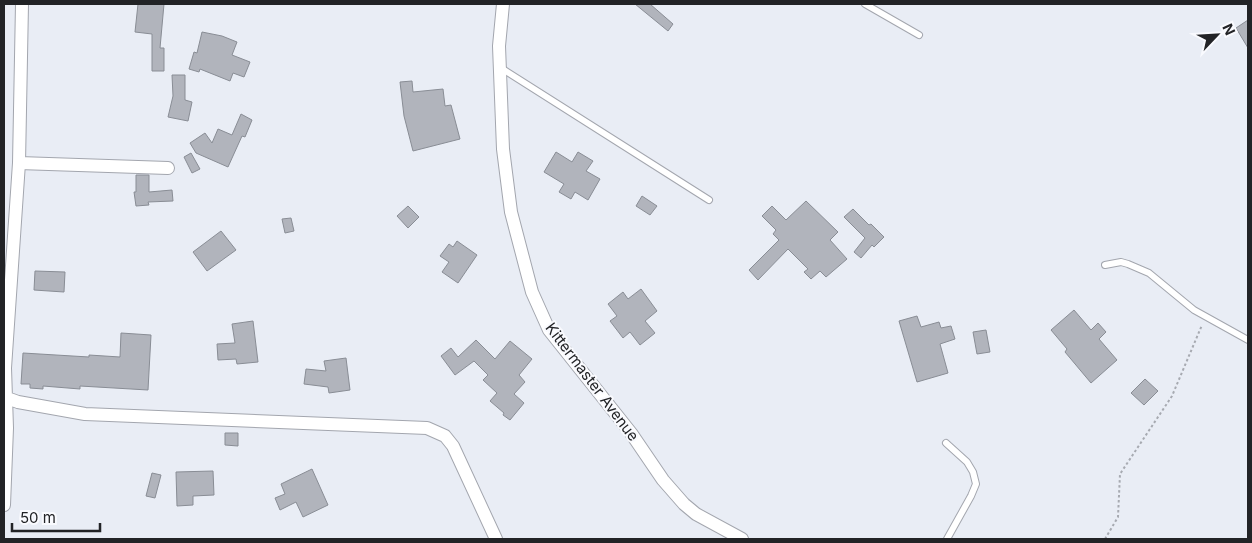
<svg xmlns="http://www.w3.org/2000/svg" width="1252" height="543" viewBox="0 0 1252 543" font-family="Inter,sans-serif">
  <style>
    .building { fill: #b1b4bc; stroke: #898d95 }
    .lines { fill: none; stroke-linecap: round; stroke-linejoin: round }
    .lane-casing { stroke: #a3a6ae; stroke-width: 8 }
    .street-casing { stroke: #a3a6ae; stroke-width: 14 }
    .path { stroke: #a7aab1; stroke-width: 2; stroke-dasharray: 2.5 2.5; stroke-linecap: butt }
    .lane { stroke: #fff; stroke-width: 6 }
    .street { stroke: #fff; stroke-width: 12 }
    .labels { text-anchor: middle; stroke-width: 4; stroke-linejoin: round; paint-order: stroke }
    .street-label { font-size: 15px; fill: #222326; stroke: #f9fafe }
  </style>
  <rect width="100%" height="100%" fill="#e9edf5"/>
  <path class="building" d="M138,4H164L160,48H164V71H152V34L135,32Z
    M635,4H650L673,24L668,31Z
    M1248,20V48L1236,28Z
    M202,32L222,36L237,42L232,55L250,62L244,77L233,73L230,81L200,69L199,72L189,69L194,52L197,53Z
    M172,75H185V100L192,102L188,121L168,117L173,96Z
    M412,81L413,92L443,89L445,106L451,105L460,139L413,151L404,116L400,82Z
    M241,114L252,120L245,137L242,136L228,167L196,153L190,143L205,133L212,143L218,129L232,135Z
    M556,152L572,162L578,152L593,161L586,171L600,179L588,200L575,192L571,199L559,192L564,184L544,172Z
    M191,153L200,169L192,173L184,157Z
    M136,175H149V192L172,190L173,201L148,202L149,205L136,206L134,192H136Z
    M642,196L657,206L650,215L636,206Z
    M806,201L838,232L830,240L847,259L826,277L820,271L811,279L804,272L808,269L788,249L758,280L749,270L779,240L773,234L776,230L762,216L772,206L786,220Z
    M408,206L419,217L408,228L397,216Z
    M853,209L869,225L871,224L884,237L874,247L872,245L861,258L854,252L865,238L844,217Z
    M291,218L294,231L285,233L282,219Z
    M221,231L236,250L207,271L193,252Z
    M457,241L477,255L458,283L442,272L449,262L440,256L449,244L453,247Z
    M35,271L65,272L64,292L34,290Z
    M641,289L657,311L645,321L655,333L640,345L630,332L623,338L610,321L617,316L608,304L623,292L628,299Z
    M1074,310L1091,330L1098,323L1106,332L1099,339L1117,360L1091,383L1065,352L1067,349L1051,330Z
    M917,316L921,327L939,322L941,328L951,326L955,339L940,344L948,373L917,382L899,321Z
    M253,321L258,362L237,364L236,359L218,360L217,344L235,343L232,324Z
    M986,330L990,352L977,354L973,332Z
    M121,333L151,335L148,390L80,386V389L43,386V389L30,388V384H21L23,353L89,357V355L120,357Z
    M476,340L495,359L510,341L532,359L519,375L525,382L514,394L524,403L510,420L503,415L504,413L490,401L497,393L483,380L488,375L474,361L455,375L441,356L451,348L458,357Z
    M346,358L350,390L329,393L328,387L304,384L306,369L326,371L324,361Z
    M1145,379L1158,391L1144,405L1131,393Z
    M225,433H238V446L225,445Z
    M312,469L328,505L303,517L296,502L280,510L275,498L285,494L281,484Z
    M213,471L214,495L193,496V505L177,506L176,472Z
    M152,473L161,475L155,498L146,496Z"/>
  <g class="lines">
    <defs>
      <path id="lane" d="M865,4L919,35
        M501,68L709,200
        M1105,265L1121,262L1128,264L1149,273L1194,310L1248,340
        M946,443L967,462L973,472L976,484L971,496L947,539"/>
      <path id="street" d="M503,4L499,46L503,149L511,212L532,292L549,330L631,433L663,480L684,504L696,514L742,539
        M19,163L168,168
        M7,398L18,402L85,414L427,428L445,436L453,446L496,539
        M4,505L7,428L5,368L19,163L22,4"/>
    </defs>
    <use href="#lane" class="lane-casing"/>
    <use href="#street" class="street-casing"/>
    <path class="path" d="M1105,539L1118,517L1120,474L1172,396L1202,325"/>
    <use href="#lane" class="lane"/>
    <use href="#street" class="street"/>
  </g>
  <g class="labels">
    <g class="street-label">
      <text transform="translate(592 382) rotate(53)" y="5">Kittermaster Avenue</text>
    </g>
  </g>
  <rect width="1252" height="543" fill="none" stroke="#222326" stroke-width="10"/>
  <g transform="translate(1217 35) rotate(65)" stroke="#f9fafe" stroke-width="4" paint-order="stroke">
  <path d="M0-4L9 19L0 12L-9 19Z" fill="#222326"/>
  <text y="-8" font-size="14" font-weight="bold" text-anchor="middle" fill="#222326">N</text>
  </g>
  <path d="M12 523v8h88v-8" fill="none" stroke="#222326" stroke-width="2.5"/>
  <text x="20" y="523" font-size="15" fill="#222326" stroke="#f9fafe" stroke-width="4" paint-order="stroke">50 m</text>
</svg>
